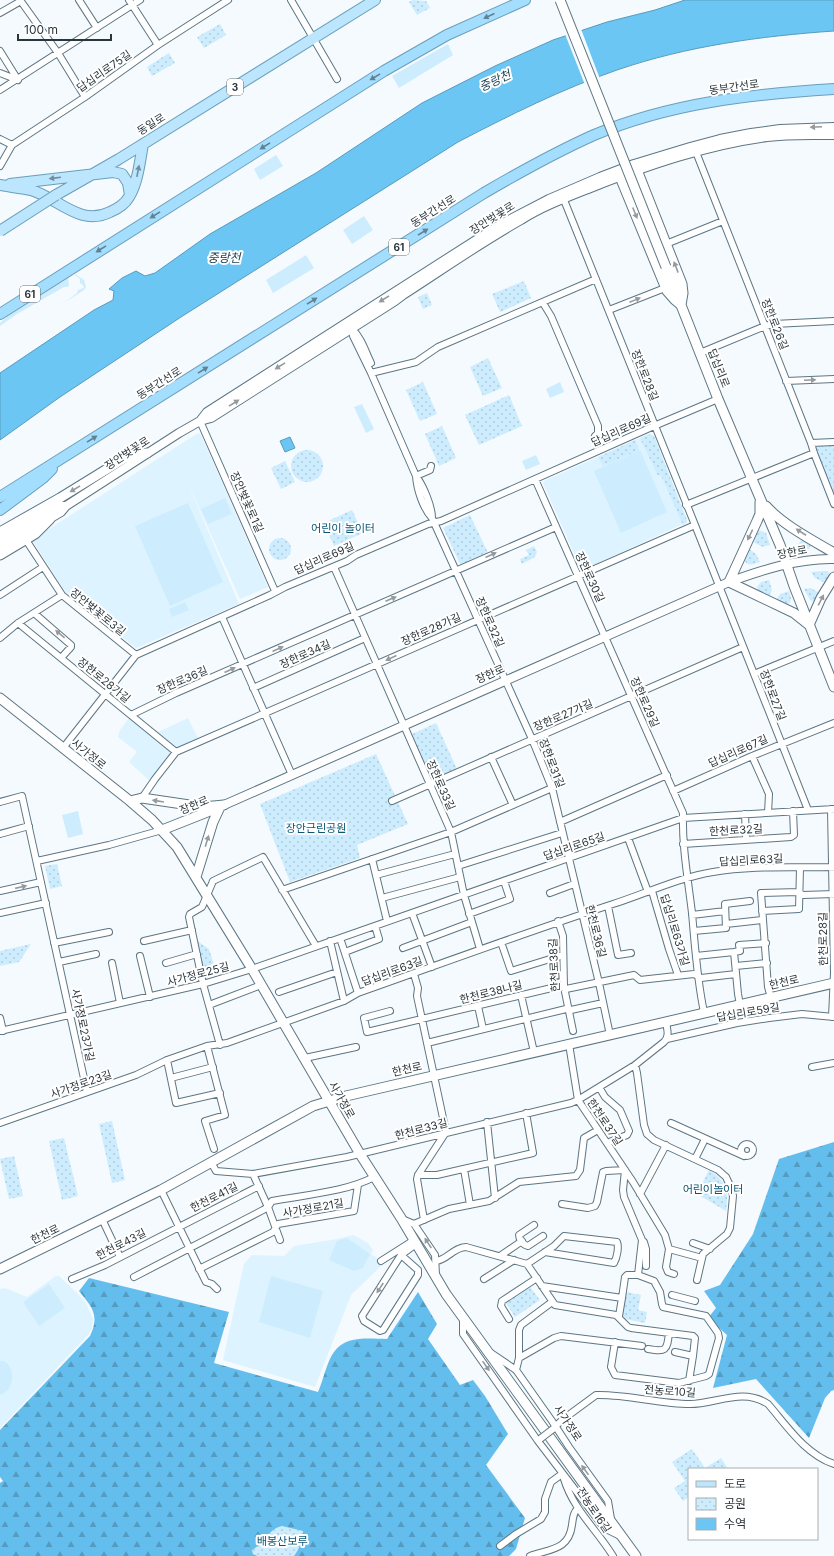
<svg xmlns="http://www.w3.org/2000/svg" width="834" height="1556" viewBox="0 0 834 1556" font-family="Inter,'Noto Sans KR',sans-serif">
  <style>
    .built { fill: #ddf3ff }
    .grass { fill: #cdedff }
    .forest { fill: url(#forest-firs) }
    .park { fill: url(#park-dots) }
    .water { fill: #6bc6f4; stroke: #589bbd }
    .pier { fill: #f4fafd }
    .lines { fill: none; stroke-linecap: round; stroke-linejoin: round }
    .minor-casing { stroke: #5d7684; stroke-width: 8 }
    .tertiary-casing { stroke: #5d7684; stroke-width: 10 }
    .secondary-casing { stroke: #5d7684; stroke-width: 11 }
    .primary-casing { stroke: #6b9eb9; stroke-width: 12 }
    .trunk-casing { stroke: #6b9eb9; stroke-width: 12 }
    .minor { stroke: #fff; stroke-width: 6 }
    .tertiary { stroke: #fff; stroke-width: 8 }
    .secondary { stroke: #fff; stroke-width: 9 }
    .primary { stroke: #bbe6fe; stroke-width: 10 }
    .trunk { stroke: #a4defe; stroke-width: 10 }
    .minor-bridge-casing { stroke: #5d7684; stroke-width: 8; stroke-linecap: butt }
    .secondary-bridge-casing { stroke: #5d7684; stroke-width: 11; stroke-linecap: butt }
    .primary-bridge-casing { stroke: #6b9eb9; stroke-width: 12; stroke-linecap: butt }
    .minor-bridge { stroke: #fff; stroke-width: 6 }
    .secondary-bridge { stroke: #fff; stroke-width: 9 }
    .primary-bridge { stroke: #bbe6fe; stroke-width: 10 }
    .oneway { fill: #618293 }
    .oneway2 { fill: #959a9e }
    .oneway3 { fill: #738e9d }
    .labels { text-anchor: middle; stroke-width: 4; stroke-linejoin: round; paint-order: stroke }
    .shield { fill: #fff; stroke: #6b7276; stroke-width: 1 }
    .shield-label { font-size: 10px; font-weight: bold; fill: #2b363c }
    .street-label { font-size: 11px; fill: #2b363c; stroke: #fff }
    .park-label { font-size: 11px; fill: #0a5574; stroke: #fff }
    .water-label { font-size: 12px; font-style: italic; fill: #1d4458; stroke: #fff }
  </style>
  <defs>
    <pattern id="forest-firs" width="22" height="20" patternUnits="userSpaceOnUse"><rect width="22" height="20" fill="#64beed"/><path d="M5 1l3.5 6h-7zM16 11l3.5 6h-7z" fill="#539bc1"/></pattern>
    <pattern id="park-dots" width="8" height="8" patternUnits="userSpaceOnUse"><rect width="8" height="8" fill="#cdedff"/><path d="M2 2h.1M6 6h.1" fill="none" stroke="#b0ccdb" stroke-width="1.8" stroke-linecap="round"/></pattern>
  </defs>
  <rect width="100%" height="100%" fill="#f4fafd"/>
  <path class="built" d="M198,433L201,435L268,587L240,599L186,479L239,604L136,648L64,590L32,540Z
    M649,434L654,436L687,522L583,570L581,569L543,483L544,481Z
    M134,716L156,733L188,718L199,740L173,752L149,780L129,762L137,752L118,737L120,730L129,718Z
    M353,1235L368,1243L373,1250L371,1254L384,1263L351,1295L315,1387L223,1360L244,1264L252,1255L284,1256L294,1246L337,1239Z
    M56,1276H59L77,1293L86,1303L93,1319L92,1328L89,1334L0,1428V1289L5,1288L27,1297Z"/>
  <path class="grass" d="M448,44L453,55L399,88L392,76Z
    M276,155L283,166L260,180L254,169Z
    M364,216L373,230L352,244L343,230Z
    M306,255L314,268L273,293L266,280Z
    M75,275V274L84,280L86,287L84,290L64,303L77,293L78,290L84,288L83,285L80,283V279Z
    M68,277L69,285L68,287H64L17,314L0,326V323L13,311Z
    M560,382L564,392L550,398L546,389Z
    M362,404L374,429L366,433L354,407Z
    M640,450L667,512L621,533L594,471Z
    M536,455L540,464L526,470L522,461Z
    M225,498L232,514L208,524L201,509Z
    M188,503L223,582L170,606L135,526Z
    M185,602L189,610L172,617L169,609Z
    M78,811L83,834L68,838L62,815Z
    M347,1238L370,1254L363,1268L354,1271L329,1260L337,1241Z
    M271,1276L323,1291L310,1338L259,1322Z
    M49,1284L65,1308L39,1326L23,1302Z
    M0,1361H4C17,1369 14,1391 0,1395Z"/>
  <path class="forest" d="M834,1142V1390L831,1391L825,1398L809,1438L756,1379L713,1388L727,1335L708,1318L716,1308L704,1291L720,1285L753,1234L779,1159Z
    M89,1278L229,1312L214,1363L318,1392C323,1381 327,1361 334,1352C346,1335 369,1339 387,1339L418,1292L437,1324L428,1339L460,1385L473,1380L485,1396L508,1434L486,1465L525,1518L516,1549L509,1556H0V1483L3,1481L0,1477V1430L90,1336C100,1315 92,1307 79,1291Z"/>
  <path class="park" d="M413,0L426,1L430,8L417,15L409,2Z
    M220,24L226,35L204,48L197,37Z
    M169,53L175,63L152,76L147,67Z
    M524,281L531,298L500,312L492,294Z
    M427,293L432,305L423,309L418,297Z
    M488,358L502,388L483,396L470,367Z
    M423,382L437,414L420,421L406,390Z
    M509,395L522,426L479,445L465,415Z
    M442,426L456,458L439,466L425,434Z
    M649,434L654,436L687,520V522L683,525L661,475L658,476L640,438Z
    M635,440L639,450L603,466L598,457Z
    M834,442V496L815,450L819,443Z
    M291 466a16 16 0 1 1 32 0a16 16 0 1 1-32 0Z
    M285,461L295,482L281,489L271,468Z
    M352,510L363,533L334,546L324,523Z
    M470,515L489,555L462,568L443,528Z
    M759,530L766,533L770,545L763,547L751,541L757,531Z
    M803,537L811,545L809,549L801,552L798,545Z
    M269 549a11 11 0 1 1 22 0a11 11 0 1 1-22 0Z
    M534,546L537,552L535,557L522,564L520,559L529,555L526,550Z
    M748,548L756,554L760,562C754,564 748,567 744,560Z
    M821,571H828L831,578L827,584L815,578L811,572Z
    M769,580L772,590L768,598L759,592L757,587L761,582Z
    M811,588L821,594L814,602L810,600L804,589Z
    M789,591L791,598L790,603L785,605L776,601L780,594Z
    M436,723L457,769L434,779L430,778L411,738L412,734Z
    M376,754L408,824L357,845L360,858L290,882L260,804Z
    M57,864L62,886L50,889L45,866Z
    M196,940L209,949L216,971L205,981Z
    M31,944L19,962L0,966V951Z
    M112,1121L125,1180L112,1183L99,1124Z
    M64,1138L78,1196L62,1200L49,1141Z
    M14,1156L23,1196L9,1199L0,1159Z
    M709,1170C726,1180 729,1191 726,1211L697,1194Z
    M530,1287L540,1300L515,1317L506,1303Z
    M626,1292L641,1295L638,1310L647,1312L645,1323L625,1319L622,1315Z
    M692,1449L705,1468L721,1458L728,1469H689V1497L683,1501L674,1488L685,1481L672,1462Z
    M282,1526L303,1531C303,1539 299,1550 294,1556H257L253,1554L252,1550C264,1544 268,1529 282,1526Z"/>
  <path class="water" d="M685,0H834V31C761,36 687,46 617,70C562,89 510,115 458,142L181,317L60,397L0,440V373L94,310L113,300L114,291L109,289L122,278L136,271L145,276L155,273L210,234L316,173L422,103L495,66L553,40L607,22L655,10Z
    M290,437L295,448L285,452L280,441Z"/>
  <path class="pier" d="M581,29L600,79L585,85L565,34Z"/>
  <g class="lines">
    <defs>
      <path id="minor" d="M20,0L58,53L85,97
        M79,0L97,28
        M129,0L158,45
        M291,0L337,79
        M0,13L21,1
        M0,51L18,80
        M0,73L18,80
        M0,90L140,0
        M0,139L12,145
        M696,152L811,443L814,453L834,504
        M0,166L12,145L85,97L158,45L228,0
        M562,195L695,525L808,810
        M666,244L723,221
        M543,303L551,316L598,426V433L595,436
        M609,310L665,288
        M351,328C362,338 365,351 371,363
        M352,329L353,336L371,373L416,476C417,490 423,508 432,518L532,739L552,788L599,983L610,1035
        M700,353L765,326L774,324L834,321
        M371,373L416,362L438,347L596,279
        M786,381L834,379
        M200,421L275,591
        M811,443L834,442
        M416,476C423,485 432,506 432,518
        M416,476L430,470L431,466
        M535,479L683,813C682,847 688,879 692,913C695,946 697,980 704,1012
        M686,505L814,453
        M26,540L62,595L136,655
        M334,567L451,832L464,895L480,949
        M0,595L43,567
        M34,613L71,645V647L61,658
        M222,617L292,775
        M18,623L176,752
        M0,638L18,623L62,595
        M754,674L834,641
        M253,688L365,638
        M131,715L176,693L556,527
        M63,748L136,655L270,595L285,587L347,561L356,555L428,524L441,521L654,426L718,399
        M752,756L769,794L768,813
        M491,757L513,805
        M673,791L752,756L834,723
        M142,798L155,779L176,752L695,525
        M392,801L743,647
        M0,802L22,796L87,1092
        M831,809L834,973L832,1017
        M745,814L746,839
        M560,822L667,775
        M0,834L29,826
        M628,838L648,892
        M683,844L791,837L794,835L793,811
        M372,859L387,921
        M37,861L109,845L162,830
        M458,866L562,833
        M376,875L455,854
        M282,890L451,832L552,788
        M0,891L41,882
        M652,891L669,949L678,975
        M550,893L574,884
        M382,898L460,877
        M608,906L618,955L631,953
        M762,911L799,909L800,868
        M0,913L46,903
        M412,913L432,967
        M469,914L510,899L504,881
        M692,915L725,911
        M558,921L563,936L564,987L573,1031
        M726,924L762,920
        M694,931L726,928L725,904L750,901
        M340,938L358,993
        M144,941L192,930
        M330,941L344,1001
        M501,942L511,971L563,955
        M54,943L109,932
        M403,948L472,922
        M345,952L379,939L375,926
        M140,956L150,997
        M696,956L734,952
        M59,962L96,954
        M112,963L120,1003
        M166,963L197,954
        M736,966L767,963
        M414,974L418,988L417,996L446,1132L418,1175L417,1179L424,1220
        M279,992L337,972
        M521,995L534,1052
        M771,998L768,987L761,893L798,892L803,895L834,894
        M209,1005L261,985
        M740,1005L738,994L734,952L740,951L739,945L766,943
        M478,1006L483,1029
        M390,1011L364,1018L367,1032L560,986L566,989L634,975L640,980L694,974L701,978L736,974
        M0,1018L3,1031
        M0,1031L203,984L252,969L683,818L834,809
        M667,1039L737,1023L769,1018L802,1014L834,1017
        M427,1043L566,1009L571,1010L603,1003
        M569,1044L578,1100L633,1182L665,1235L669,1249L666,1267L668,1272L674,1274
        M220,1045L203,984L189,917L190,914L202,907L213,881L263,857L316,946
        M207,1046L225,1115L205,1121L214,1149
        M305,1058L356,1047
        M167,1060L176,1103L220,1093
        M635,1065L637,1073L644,1125L647,1134L654,1140L718,1170L726,1177L732,1190L733,1196L730,1228L727,1234L703,1254L697,1280
        M812,1067L834,1063
        M171,1078L213,1067
        M599,1087L605,1097L620,1110L629,1131L627,1135L607,1143
        M487,1122L495,1198
        M0,1123L136,1075L167,1060L207,1046L227,1043L344,1001L358,993C443,963 527,932 613,904C644,894 681,877 713,872C753,865 794,868 834,867
        M671,1123L744,1156
        M741 1150a6 6 0 1 1 12 0a6 6 0 1 1-12 0Z
        M695,1159L705,1139
        M211,1162L216,1171L253,1174L347,1157L571,1103L578,1100L635,1065L664,1042C670,1036 667,1029 666,1022
        M464,1169L470,1205
        M253,1174L268,1207L280,1240
        M418,1175H437L533,1153L526,1113
        M161,1190L206,1282L212,1284L217,1289
        M640,1194L666,1145
        M562,1204L588,1208L595,1206L597,1202L603,1172L606,1171L625,1170L623,1190L624,1197L642,1240L638,1275
        M102,1219L120,1257
        M402,1219L414,1224L435,1255L436,1275
        M414,1224L449,1209L489,1201L519,1182L576,1176L580,1170L584,1138L598,1130
        M534,1225L519,1235C519,1239 523,1245 528,1246L543,1236
        M644,1242L646,1249V1266
        M693,1243L710,1249
        M669,1249L702,1258
        M401,1255L418,1270V1275L383,1330L380,1331L364,1321L362,1316L401,1255L416,1244
        M500,1256L522,1241
        M381,1261L414,1240
        M436,1261C447,1260 454,1247 466,1247L527,1264L555,1305L616,1315L628,1327L631,1328L693,1336L695,1338L693,1356L675,1352
        M527,1264L554,1246L564,1236L617,1242C619,1247 617,1258 614,1263L545,1252
        M199,1269L273,1232L278,1224L354,1211L358,1185
        M134,1277L263,1210L268,1207L272,1201C304,1195 346,1192 374,1177
        M72,1279L105,1265L259,1186
        M484,1279L514,1260
        M542,1286L622,1298L619,1316
        M672,1295L695,1301
        M463,1319V1334L538,1441
        M509,1319L501,1306L502,1301L537,1278
        M615,1342L611,1367L615,1375L679,1383L706,1376L709,1374L719,1338L718,1333L706,1316L663,1307L662,1304L660,1292L654,1281L638,1275H627L625,1277L622,1298
        M648,1349C666,1352 667,1351 669,1333
        M491,1353L516,1370L552,1421L569,1447L608,1501L611,1519
        M519,1358L554,1338L561,1336L642,1346
        M516,1370L519,1358V1330L521,1325L552,1302
        M689,1381L693,1356
        M553,1429L562,1420L596,1395C627,1394 659,1404 690,1404C716,1404 743,1387 768,1404C787,1426 805,1454 834,1464
        M540,1439L538,1441L602,1525L608,1530L620,1536
        M564,1479C573,1509 597,1530 613,1556
        M500,1546L516,1534L541,1519L545,1512V1499L551,1482L562,1474
        M530,1556C550,1549 569,1550 572,1525C573,1518 573,1513 578,1508"/>
      <path id="tertiary" d="M200,421L207,412L501,224L549,199L600,177L634,164L690,147L720,139L751,133L780,129L834,127
        M0,539L57,506H66
        M0,548L61,512L66,506L179,433L200,421L211,418L395,301L403,295C442,270 480,243 521,220C543,206 568,197 593,187C649,165 707,145 767,137C789,134 812,135 834,135
        M224,805L729,582C762,570 799,558 834,559"/>
      <path id="secondary" d="M620,177L667,291L675,300L681,305L683,293L682,284L637,170
        M666,267L718,399L780,545L794,586L834,687
        M760,502V514L757,521L729,582L794,613L809,625L821,598L834,577
        M766,506C783,525 812,540 834,553
        M0,532L60,498L125,458L147,453
        M0,555L35,534L50,519
        M0,698L130,801L152,820L177,847L252,969L360,1154L401,1218L446,1294L636,1556
        M130,801L142,798L203,807L224,805
        M162,830L215,809
        M196,877L213,822L220,807
        M0,1269L161,1190L313,1106L346,1096L834,983"/>
      <path id="primary" d="M10,184L113,172L122,174L128,183L130,195
        M0,185C10,187 21,188 31,190C58,198 80,227 110,212C117,209 125,204 129,197C138,182 140,161 143,144
        M56,195L119,159L375,0"/>
      <path id="trunk" d="M0,314L384,71L447,35L525,0
        M0,497L484,193C520,172 556,152 594,135C670,103 752,94 834,89
        M0,510L43,478L52,469"/>
    </defs>
    <use href="#minor" class="minor-casing"/>
    <use href="#tertiary" class="tertiary-casing"/>
    <use href="#secondary" class="secondary-casing"/>
    <use href="#primary" class="primary-casing"/>
    <use href="#trunk" class="trunk-casing"/>
    <use href="#minor" class="minor"/>
    <use href="#tertiary" class="tertiary"/>
    <use href="#secondary" class="secondary"/>
    <use href="#primary" class="primary"/>
    <use href="#trunk" class="trunk"/>
    <defs>
      <path id="minor-bridge" d="M540,1439L553,1429"/>
      <path id="secondary-bridge" d="M560,0L666,267"/>
      <path id="primary-bridge" d="M0,231L56,195"/>
    </defs>
    <use href="#minor-bridge" class="minor-bridge-casing"/>
    <use href="#secondary-bridge" class="secondary-bridge-casing"/>
    <use href="#primary-bridge" class="primary-bridge-casing"/>
    <use href="#minor-bridge" class="minor-bridge"/>
    <use href="#secondary-bridge" class="secondary-bridge"/>
    <use href="#primary-bridge" class="primary-bridge"/>
  </g>
  <defs><path id="oneway-solid" d="M-6-.8H1V-3.2L6.5 0L1 3.2V.8H-6Z"/></defs>
  <g class="oneway">
    <use href="#oneway-solid" transform="translate(489 16) rotate(156)"/>
    <use href="#oneway-solid" transform="translate(375 77) rotate(149)"/>
    <use href="#oneway-solid" transform="translate(265 146) rotate(148)"/>
    <use href="#oneway-solid" transform="translate(155 215) rotate(148)"/>
    <use href="#oneway-solid" transform="translate(423 232) rotate(-32)"/>
    <use href="#oneway-solid" transform="translate(101 249) rotate(148)"/>
    <use href="#oneway-solid" transform="translate(312 301) rotate(-32)"/>
    <use href="#oneway-solid" transform="translate(203 370) rotate(-32)"/>
    <use href="#oneway-solid" transform="translate(92 439) rotate(-32)"/>
  </g>
  <g class="oneway2">
    <use href="#oneway-solid" transform="translate(816 127) rotate(177)"/>
    <use href="#oneway-solid" transform="translate(635 213) rotate(68)"/>
    <use href="#oneway-solid" transform="translate(676 267) rotate(-111)"/>
    <use href="#oneway-solid" transform="translate(384 299) rotate(148)"/>
    <use href="#oneway-solid" transform="translate(635 300) rotate(-22)"/>
    <use href="#oneway-solid" transform="translate(280 366) rotate(148)"/>
    <use href="#oneway-solid" transform="translate(810 380) rotate(-3)"/>
    <use href="#oneway-solid" transform="translate(234 403) rotate(-32)"/>
    <use href="#oneway-solid" transform="translate(75 489) rotate(149)"/>
    <use href="#oneway-solid" transform="translate(801 532) rotate(-147)"/>
    <use href="#oneway-solid" transform="translate(750 535) rotate(116)"/>
    <use href="#oneway-solid" transform="translate(491 555) rotate(-24)"/>
    <use href="#oneway-solid" transform="translate(391 599) rotate(-23)"/>
    <use href="#oneway-solid" transform="translate(821 600) rotate(-63)"/>
    <use href="#oneway-solid" transform="translate(60 634) rotate(-140)"/>
    <use href="#oneway-solid" transform="translate(278 649) rotate(-24)"/>
    <use href="#oneway-solid" transform="translate(391 658) rotate(156)"/>
    <use href="#oneway-solid" transform="translate(230 670) rotate(-24)"/>
    <use href="#oneway-solid" transform="translate(158 801) rotate(-171)"/>
    <use href="#oneway-solid" transform="translate(207 841) rotate(-73)"/>
    <use href="#oneway-solid" transform="translate(21 887) rotate(-13)"/>
    <use href="#oneway-solid" transform="translate(428 1243) rotate(-123)"/>
    <use href="#oneway-solid" transform="translate(380 1288) rotate(123)"/>
    <use href="#oneway-solid" transform="translate(486 1366) rotate(55)"/>
    <use href="#oneway-solid" transform="translate(585 1470) rotate(-126)"/>
  </g>
  <g class="oneway3">
    <use href="#oneway-solid" transform="translate(138 171) rotate(-79)"/>
    <use href="#oneway-solid" transform="translate(55 178) rotate(173)"/>
  </g>
  <g class="labels">
    <g class="shield">
      <rect x="227" y="79" width="16" height="16" rx="3"/>
      <rect x="389" y="239" width="20" height="16" rx="3"/>
      <rect x="20" y="286" width="20" height="16" rx="3"/>
    </g>
    <g class="shield-label">
      <text x="235" y="91">3</text>
      <text x="399" y="251">61</text>
      <text x="30" y="298">61</text>
    </g>
    <g class="street-label">
      <text transform="translate(104 71) rotate(-35)" y="4">답십리로75길</text>
      <text transform="translate(734 87) rotate(-8)" y="4">동부간선로</text>
      <text transform="translate(151 124) rotate(-32)" y="4">동일로</text>
      <text transform="translate(433 211) rotate(-32)" y="4">동부간선로</text>
      <text transform="translate(492 218) rotate(-32)" y="4">장안벚꽃로</text>
      <text transform="translate(775 324) rotate(68)" y="4">장한로26길</text>
      <text transform="translate(719 368) rotate(68)" y="4">답십리로</text>
      <text transform="translate(645 375) rotate(68)" y="4">장한로28길</text>
      <text transform="translate(159 383) rotate(-32)" y="4">동부간선로</text>
      <text transform="translate(621 430) rotate(-24)" y="4">답십리로69길</text>
      <text transform="translate(127 453) rotate(-33)" y="4">장안벚꽃로</text>
      <text transform="translate(247 502) rotate(66)" y="4">장안벚꽃로1길</text>
      <text transform="translate(792 552) rotate(-11)" y="4">장한로</text>
      <text transform="translate(324 558) rotate(-24)" y="4">답십리로69길</text>
      <text transform="translate(590 577) rotate(65)" y="4">장한로30길</text>
      <text transform="translate(98 612) rotate(39)" y="4">장안벚꽃로3길</text>
      <text transform="translate(490 622) rotate(66)" y="4">장한로32길</text>
      <text transform="translate(431 629) rotate(-24)" y="4">장한로28가길</text>
      <text transform="translate(305 654) rotate(-24)" y="4">장한로34길</text>
      <text transform="translate(490 674) rotate(-24)" y="4">장한로</text>
      <text transform="translate(104 680) rotate(39)" y="4">장한로28가길</text>
      <text transform="translate(182 680) rotate(-23)" y="4">장한로36길</text>
      <text transform="translate(773 695) rotate(69)" y="4">장한로27길</text>
      <text transform="translate(645 702) rotate(66)" y="4">장한로29길</text>
      <text transform="translate(563 715) rotate(-23)" y="4">장한로27가길</text>
      <text transform="translate(738 751) rotate(-24)" y="4">답십리로67길</text>
      <text transform="translate(89 754) rotate(39)" y="4">사가정로</text>
      <text transform="translate(552 763) rotate(69)" y="4">장한로31길</text>
      <text transform="translate(441 785) rotate(66)" y="4">장한로33길</text>
      <text transform="translate(194 805) rotate(-23)" y="4">장한로</text>
      <text transform="translate(736 830) rotate(-3)" y="4">한천로32길</text>
      <text transform="translate(574 846) rotate(-19)" y="4">답십리로65길</text>
      <text transform="translate(751 860) rotate(-3)" y="4">답십리로63길</text>
      <text transform="translate(675 930) rotate(73)" y="4">답십리로63가길</text>
      <text transform="translate(596 931) rotate(76)" y="4">한천로36길</text>
      <text transform="translate(823 939) rotate(-91)" y="4">한천로28길</text>
      <text transform="translate(554 965) rotate(-93)" y="4">한천로38길</text>
      <text transform="translate(392 971) rotate(-20)" y="4">답십리로63길</text>
      <text transform="translate(198 974) rotate(-15)" y="4">사가정로25길</text>
      <text transform="translate(784 982) rotate(-13)" y="4">한천로</text>
      <text transform="translate(491 992) rotate(-14)" y="4">한천로38나길</text>
      <text transform="translate(748 1012) rotate(-10)" y="4">답십리로59길</text>
      <text transform="translate(83 1025) rotate(78)" y="4">사가정로23가길</text>
      <text transform="translate(407 1069) rotate(-13)" y="4">한천로</text>
      <text transform="translate(81 1084) rotate(-19)" y="4">사가정로23길</text>
      <text transform="translate(342 1100) rotate(60)" y="4">사가정로</text>
      <text transform="translate(605 1122) rotate(56)" y="4">한천로37길</text>
      <text transform="translate(421 1129) rotate(-15)" y="4">한천로33길</text>
      <text transform="translate(214 1197) rotate(-27)" y="4">한천로41길</text>
      <text transform="translate(313 1208) rotate(-10)" y="4">사가정로21길</text>
      <text transform="translate(45 1234) rotate(-26)" y="4">한천로</text>
      <text transform="translate(121 1244) rotate(-27)" y="4">한천로43길</text>
      <text transform="translate(670 1391) rotate(4)" y="4">전농로10길</text>
      <text transform="translate(568 1423) rotate(56)" y="4">사가정로</text>
      <text transform="translate(594 1510) rotate(56)" y="4">전농로16길</text>
    </g>
    <g class="park-label">
      <text x="343" y="532">어린이 놀이터</text>
      <text x="316" y="832">장안근린공원</text>
      <text x="713" y="1193">어린이놀이터</text>
      <text x="282" y="1545">배봉산보루</text>
    </g>
    <g class="water-label">
      <text transform="translate(495 81) rotate(-25)" y="4">중랑천</text>
      <text x="224" y="262">중랑천</text>
    </g>
  </g>
  <rect x="688" y="1468" width="130" height="72" fill="#ffffff" stroke="#aaafb1"/>
  <rect x="696" y="1481" width="20" height="6" fill="#bbe6fe" stroke="#aaafb1"/>
  <text x="724" y="1488" font-size="12" fill="#2b363c">도로</text>
  <rect x="696" y="1498" width="20" height="12" fill="url(#park-dots)" stroke="#aaafb1"/>
  <text x="724" y="1508" font-size="12" fill="#2b363c">공원</text>
  <rect x="696" y="1518" width="20" height="12" fill="#6bc6f4" stroke="#aaafb1"/>
  <text x="724" y="1528" font-size="12" fill="#2b363c">수역</text>
  <path d="M18 34v6h93v-6" fill="none" stroke="#2b363c" stroke-width="2"/>
  <text x="24" y="34" font-size="12" fill="#2b363c" stroke="#ffffff" stroke-width="3" paint-order="stroke">100 m</text>
</svg>
